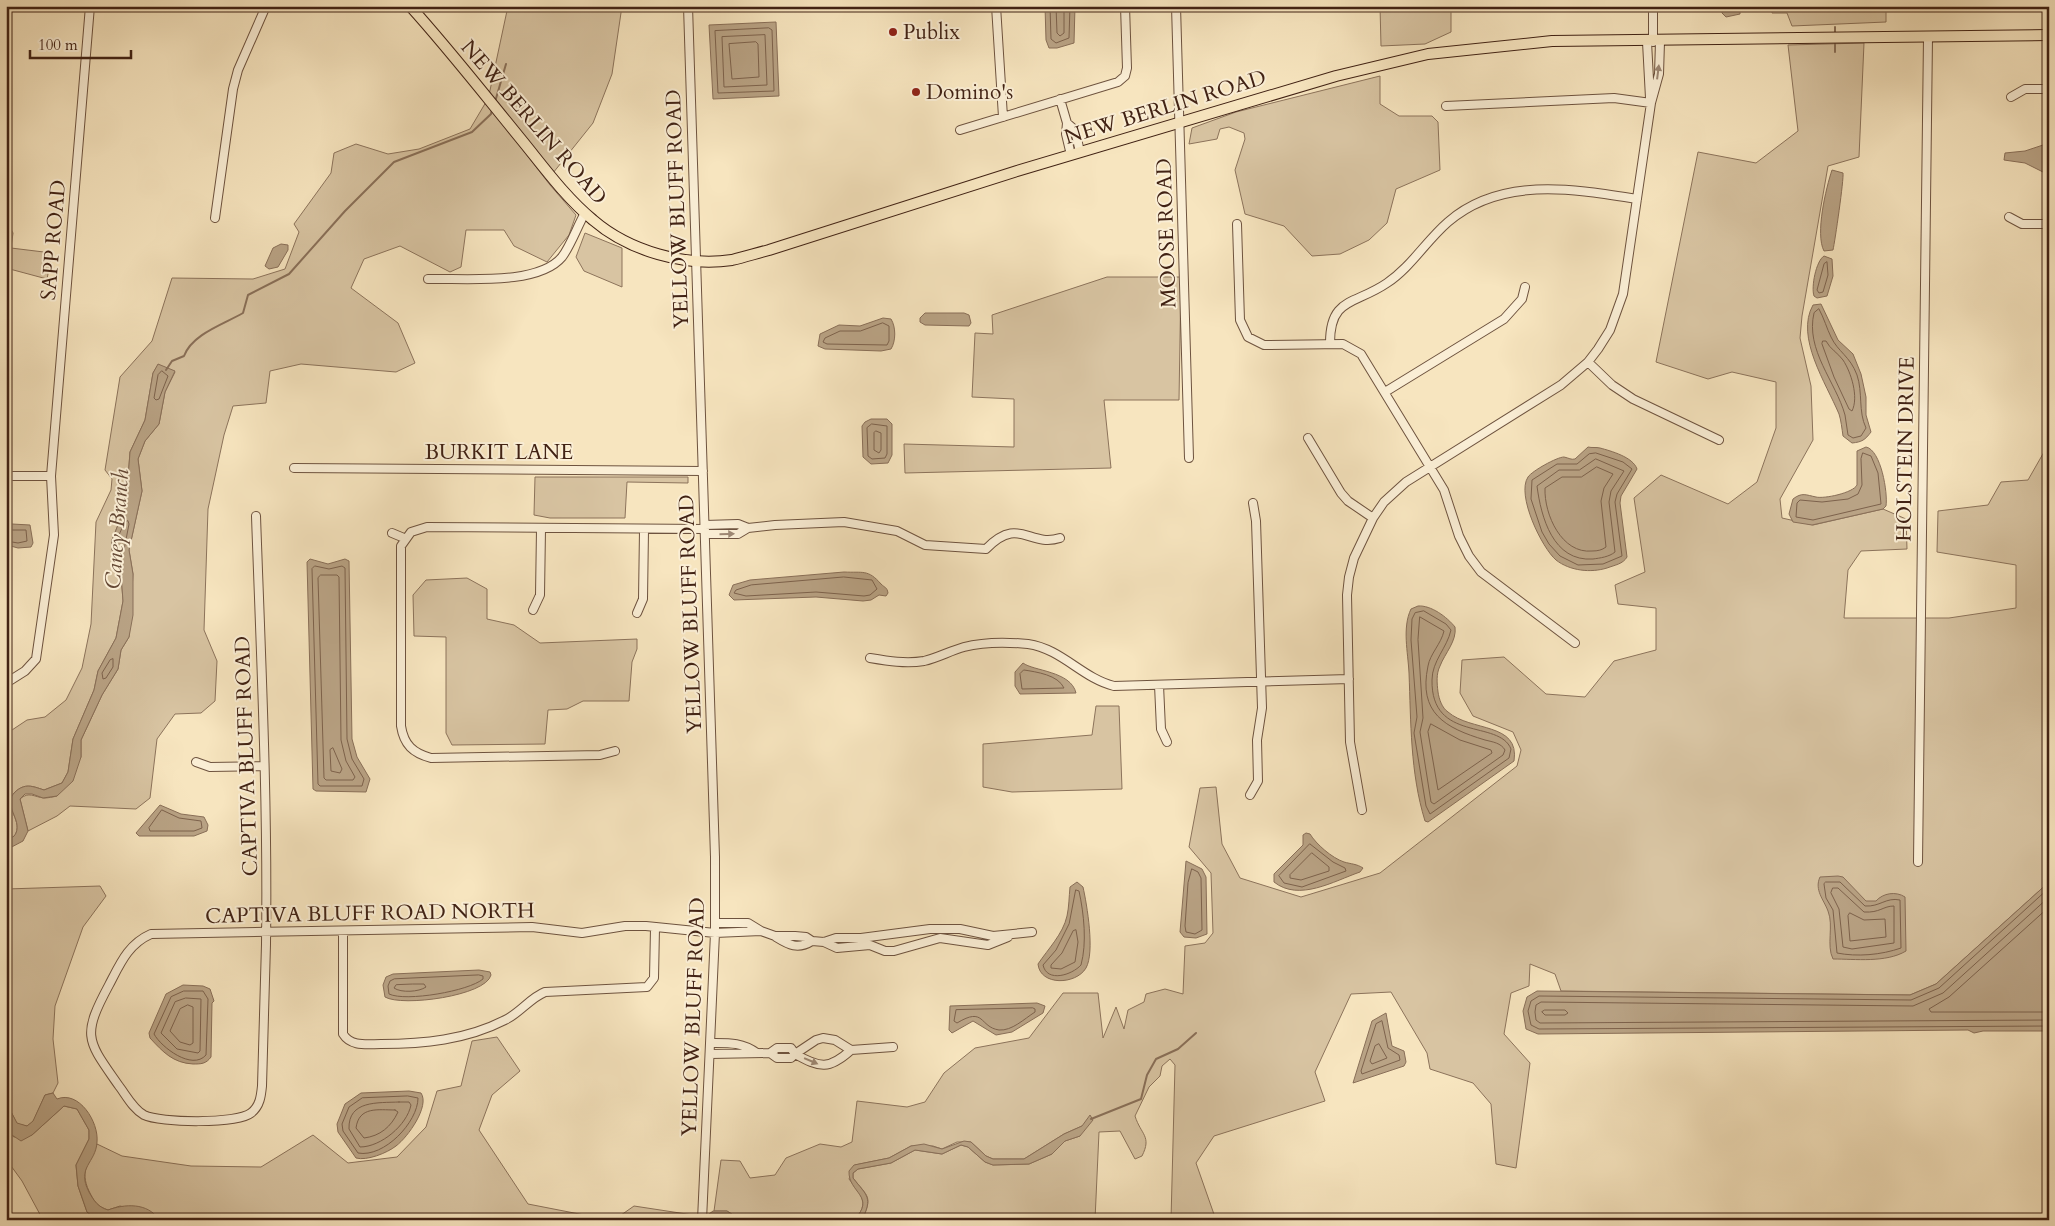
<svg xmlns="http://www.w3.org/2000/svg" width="2055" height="1226" viewBox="0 0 2055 1226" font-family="Cardo,serif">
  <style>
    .green { fill: #d8c4a2; stroke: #8c735b }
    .water { fill: #b9a385; stroke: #896f58 }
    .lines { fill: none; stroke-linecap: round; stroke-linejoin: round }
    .shore { stroke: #7d624c; stroke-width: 1 }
    .stream { stroke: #896f58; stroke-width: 2 }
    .minor-casing { stroke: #6e533f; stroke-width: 10 }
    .major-casing { stroke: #412214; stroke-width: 12 }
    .minor { stroke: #faeed5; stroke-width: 8 }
    .major { stroke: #f7e5bf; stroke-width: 10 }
    .oneway { fill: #9e8874 }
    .poi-dot { fill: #8f2418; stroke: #faeed5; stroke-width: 2 }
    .labels { text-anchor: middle; stroke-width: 4; stroke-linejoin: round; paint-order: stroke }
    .poi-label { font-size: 21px; fill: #412214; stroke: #faeed5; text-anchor: start }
    .street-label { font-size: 21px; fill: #412214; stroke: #faeed5 }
    .water-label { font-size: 22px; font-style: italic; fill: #654936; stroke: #faeed5 }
  </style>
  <rect width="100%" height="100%" fill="#f7e5bf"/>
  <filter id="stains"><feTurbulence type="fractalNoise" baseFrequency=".004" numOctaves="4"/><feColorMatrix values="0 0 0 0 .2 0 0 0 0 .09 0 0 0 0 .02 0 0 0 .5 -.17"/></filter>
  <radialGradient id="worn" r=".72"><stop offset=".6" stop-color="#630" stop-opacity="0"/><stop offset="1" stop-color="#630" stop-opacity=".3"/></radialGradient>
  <path class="green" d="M508,6H622L612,74L593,123L553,173L489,95Z
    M1380,6H1451V32L1425,44L1381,46Z
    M1772,6H1886V22L1792,26L1787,13H1772Z
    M1864,43L1859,157L1828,166L1802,316L1800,338L1811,386L1813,440L1780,499L1782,518L1813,525L1883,509L1906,519L1907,549L1861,551L1848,570L1844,618H1949L2016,608V565L1937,552L1938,511L1988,505L2001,482L2028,480L2044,452H2049V882L1936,984L1910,995L1561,991L1555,974L1530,964L1529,986L1511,993L1504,1034L1530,1063L1516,1168L1496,1164L1491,1104L1473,1083L1430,1069L1427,1053L1391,992L1351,994L1315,1072L1325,1101L1214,1136L1196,1163L1216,1220H1171L1175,1065L1170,1059L1162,1066L1160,1076L1149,1087L1135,1116C1141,1135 1152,1136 1142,1156L1135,1159L1120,1131L1099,1132L1095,1220H862C873,1196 868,1197 853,1178V1173L858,1169L891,1163L915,1150L942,1154L961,1145L968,1147L985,1162L993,1165L1029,1164L1052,1154L1065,1141L1080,1136L1082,1126L1064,1134L1024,1159H993L986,1156L971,1142H957L942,1149L933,1146H911L889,1158L855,1165L849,1179C860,1194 871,1203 854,1220H741L727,1211H714L721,1160L740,1161L750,1178L775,1175L786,1158L820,1144L841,1147L852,1142L857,1101L907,1107L925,1102L944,1073L975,1048L1029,1038L1063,993H1098L1103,1038L1116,1007L1124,1029L1128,1010L1144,1002L1146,994L1165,989L1183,994L1185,946L1205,943L1213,933L1211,873L1189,847L1200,788L1216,787L1222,844L1240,878L1301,897L1380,873L1517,766L1521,750L1513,732L1473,716L1460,693L1462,660L1504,657L1546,694L1585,697L1614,661L1656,650V608L1618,604L1615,585L1645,572L1634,498L1661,475L1728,504L1757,482L1776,428V382L1732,372L1708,379L1656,362L1698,152L1756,163L1798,131L1788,45Z
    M1380,76V104L1399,116H1432L1438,122L1440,170L1396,189L1387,223L1369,240L1340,254L1312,256L1284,226L1245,214L1235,170L1245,139L1244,133L1229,127L1220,129L1217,139L1189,144L1192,128L1236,112Z
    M486,102L550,185L576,215L569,235L547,262L514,246L504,230H466L461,267L450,272L400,246L364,259L351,288L398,323L415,363L396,372L301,364L270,371L266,403L233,406L224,435L208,509L204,630L217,661L215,701L201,713L175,714L157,739L150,798L136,809L70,806L57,816L28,831L20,799C29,791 34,797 44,798C48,798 53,797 57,796L81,757V740L102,695L118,669L121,650L129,637L133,574L129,550L142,491L138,459L145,441L159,424L165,392L175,372L158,365L153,373L145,420L130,452L126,505L112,540V550L120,561L123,601L116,638L98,671L94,690L73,739L68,772L62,783L44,790C32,786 25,783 15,792C2,806 22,819 16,833C14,838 10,838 6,839V734L27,720L45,717L66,700L82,668L91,624L96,522L111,490L112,479L105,470L120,377L152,341L172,278L253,279L285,269L299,232L294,224L331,173L334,153L356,144L388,154L419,149L470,129Z
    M6,220L13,233L11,248L52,253L47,279L6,268Z
    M585,233L622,248V287L584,271L576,257Z
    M1107,277H1181L1179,400H1104L1111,468L905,473L904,444L1014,447V399L972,397L975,333L993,334L992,315Z
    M535,477H688V483L627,482L625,518H550L534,515Z
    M467,578L487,589V619L514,625L540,643L637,639V649L632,662L629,701H583L567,709L548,710L545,744L452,745L446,733V637L414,636L413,595L426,580Z
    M1096,706H1119L1122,789L1012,792L983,787V744L1092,735Z
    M100,886L106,896L83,927L55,1006L53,1039L58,1083L53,1093L45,1095L33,1122L27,1126L17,1124L6,1102V889Z
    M497,1037L520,1071L492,1095L479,1130L528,1204L610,1220H159L156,1215L120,1206L108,1210C99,1207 95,1203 91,1195C79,1173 87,1164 97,1144L122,1156L191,1166L261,1167L313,1135L348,1163L397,1157L426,1127L437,1091L461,1086L472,1041Z
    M64,1106L77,1109L89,1130V1139L76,1165L78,1186L87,1212L97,1220H43L22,1181L6,1159V1131L14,1137L32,1135Z
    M634,1206L693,1215L692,1220H614Z"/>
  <path class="water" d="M1045,6H1075L1074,43L1057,48H1049L1046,40Z
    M1721,6H1740V14L1726,17L1722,13Z
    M776,22L779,96L713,99L709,25Z
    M2049,143V175L2025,163L2004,160L2005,153L2025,151Z
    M1832,170L1843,173C1844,179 1835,241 1833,250L1824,251C1815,234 1826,188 1832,170Z
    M281,244L288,245V250L278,267L269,269L265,266L273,248Z
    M1824,256L1832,259L1833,276L1827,296L1817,298L1814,296C1811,287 1816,261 1824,256Z
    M1821,304L1838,340L1853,354L1861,374L1866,397V415L1871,432C1865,440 1862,442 1852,443L1843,436C1842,429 1841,420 1839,414C1826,383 1795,337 1813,305Z
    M925,313H964L969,315L971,323L969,326L925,325L920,322V318Z
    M883,318L891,319C896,327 896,341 891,349L881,351L825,349L818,346L820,334L839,325L860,326Z
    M158,364L175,371L165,392L159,424L145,441L138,459L142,491L129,550L133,574V615L129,637L121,650L118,669L102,695L81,740V757L73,781L57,796L43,798L32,794H25L20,799L28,831L23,841L6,850V839C10,838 14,838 16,833C22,819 2,805 15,792C25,783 32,786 44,790L62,783L68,772L73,739L94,690L98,671L116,638L123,601L120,561L112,550V540L126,505L130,452L145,420L153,373Z
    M871,419H887L892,424V455L888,463L871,464L863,457L862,426L865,422Z
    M1588,447C1592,448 1596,447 1600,448C1611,451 1633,457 1637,469L1621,496L1620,503L1627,557C1623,564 1615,565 1607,568C1591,573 1570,571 1556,560C1542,548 1516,495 1528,477C1532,471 1557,457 1564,457C1569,458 1571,460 1575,459Z
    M1866,447C1881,450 1888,493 1886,506L1883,509L1812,525L1793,522L1789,514L1793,499C1802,492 1806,495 1816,497C1824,499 1853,493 1857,485V451Z
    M12,524L30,525L33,543L31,547L18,548L7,545L6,526Z
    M310,559L328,564L345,559L349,561L352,739L357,757L370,779L366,792L316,791L313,789L307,562Z
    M844,572C863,573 868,569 881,584C885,588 887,587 888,593L886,596L879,595L871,600L863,601L816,597L734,600L729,595L733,585L750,580Z
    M1418,606C1431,605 1447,617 1455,627C1457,641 1445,653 1440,666C1436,674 1437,683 1438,692C1439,699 1442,708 1448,712C1471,732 1520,722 1514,761L1428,822L1425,821C1410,772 1411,722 1409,673C1408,652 1402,628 1411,609Z
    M1023,663C1033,671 1071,671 1076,693L1020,694L1015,686V672Z
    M160,805L181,814L204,817L208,825L207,831L194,836H139L136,833Z
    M1306,833L1310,834C1316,844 1332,858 1344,862C1351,864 1357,864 1363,868L1360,872C1334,881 1299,902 1274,882V874L1303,845V835Z
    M1186,861L1202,869L1206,877L1207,934L1196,938L1184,937L1180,932Z
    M1838,876L1843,877L1866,901H1876C1883,893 1896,891 1905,897L1906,951C1886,963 1855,959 1833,959C1826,945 1834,926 1828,911C1824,900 1814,890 1820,877Z
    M1077,882L1083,887C1087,905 1095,952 1086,968C1076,985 1040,986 1038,964C1048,949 1063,934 1067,916C1069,907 1069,897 1070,887Z
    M2049,882V1031H1983L1974,1033L1968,1030L1538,1034L1526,1029L1523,1011L1527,997L1537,991L1910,995L1936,984Z
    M479,970L490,972L491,975C486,996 402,1007 385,997L383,985L386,977L393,974Z
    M183,985L203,986L210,989L214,1001L212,1003L211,1057C206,1064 201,1064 193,1064C173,1063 163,1052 150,1038L149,1033L166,994Z
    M1037,1003L1045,1006L1043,1013L1012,1032L996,1035L973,1021L952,1033L949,1030L950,1006Z
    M1386,1013L1392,1046L1404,1051L1406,1062L1404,1066L1353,1083L1372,1021Z
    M409,1091L421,1093C430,1106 408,1137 396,1146C387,1153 367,1161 356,1158L338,1132L337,1124L345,1104L361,1093Z
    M53,1093L57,1099C79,1090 99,1122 97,1142C96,1163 76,1167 89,1192C94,1201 98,1207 108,1210C124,1204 148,1202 159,1220H137L117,1215L108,1220H97L87,1212L78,1186L76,1165L89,1139V1130L77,1109L64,1106L32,1135L21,1141L6,1131V1102L17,1123L27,1126L33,1121L45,1095Z
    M1090,1115L1093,1120L1080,1136L1065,1141L1052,1154L1029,1164L993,1165L985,1162L968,1147L961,1145L942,1154L915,1150L891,1163L858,1169L853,1173V1178C867,1196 873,1197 862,1220H854C877,1196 848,1193 849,1171L854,1165L889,1158L911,1146L924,1144L942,1149L964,1141L971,1142L986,1156L993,1159H1024L1064,1134L1082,1126Z
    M713,1211H727L741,1220L719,1217L716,1220H701Z"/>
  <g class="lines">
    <path class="shore" d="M1050,6L1051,39L1056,43L1069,38L1070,6
      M1056,6L1057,33L1060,36L1064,33V6
      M769,28L772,30L774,91L718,93L715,31Z
      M765,35L767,85L724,87L722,37Z
      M756,42L758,44L759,77L732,79L729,44Z
      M1827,262L1828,275L1823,292L1819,293L1817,290L1824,264Z
      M1819,309C1824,318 1827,329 1831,337C1838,352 1850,356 1857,375C1863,393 1858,411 1866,428L1861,436L1853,438L1848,435C1847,428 1846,422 1845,415C1836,382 1805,350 1814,313Z
      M883,323L889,326V341L887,345L827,344L823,342L825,338L840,331H860Z
      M1823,341H1826C1830,349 1838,353 1843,360C1851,372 1859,397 1852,411L1849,409L1834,377L1822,344Z
      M162,371L168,376L159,399L156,400L154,398L158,375Z
      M872,424L887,426V454L885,458L872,459L868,456L867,428Z
      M876,431L881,433V450L879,453L874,450V433Z
      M1596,453L1623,462L1632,469L1617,494L1615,502L1622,556L1603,564L1578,565L1560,556L1549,544L1542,532L1531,499L1532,480L1557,464H1577L1589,454Z
      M1863,453L1871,456L1878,473L1881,504L1813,520L1796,517L1797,503L1800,500L1822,502L1848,499L1858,494L1862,485L1861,459Z
      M1596,459L1624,471L1611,491L1609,502L1615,552C1609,557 1600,558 1593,559C1553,562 1541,517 1537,486L1559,470H1579Z
      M1597,467L1613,474L1604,488L1601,501L1606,547C1602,550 1598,551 1592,551C1562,554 1544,515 1545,488L1562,477H1581Z
      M128,521L129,524L124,550L120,551C113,543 121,531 125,522Z
      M6,530H26L27,541L18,543L6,541
      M315,566L329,569L342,566L345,568L347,739L352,759L364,779L362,786H320L318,784L312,569Z
      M321,575H337L339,577L341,740L346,761L355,777L353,780H326L324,778L318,578Z
      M844,577L872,580L877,589L870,595L864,596L816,592L746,596L734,593L736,590L751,585Z
      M1424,611L1446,624L1451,630C1447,648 1432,661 1432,680C1431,743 1499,719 1511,749L1509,758L1430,814L1426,806L1414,733L1417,717L1411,640L1412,619L1415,613Z
      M1420,617L1444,631C1441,644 1430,654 1428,666C1418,713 1445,728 1485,740C1493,742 1501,743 1505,750L1503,755L1434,804L1431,802L1420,732L1423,718L1418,640Z
      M113,659V667L106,678L103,679L102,673L110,660Z
      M1024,670C1037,672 1058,675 1064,688L1022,689L1020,674Z
      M1431,724L1460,740L1491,750L1492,753L1438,790L1428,732Z
      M333,748L342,769L340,773L331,771L330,750Z
      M162,810L179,818L201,821L202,828L194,831H150L149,828Z
      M1310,844L1333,862L1345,868L1346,871L1302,887L1284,883L1279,876Z
      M1312,853L1329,867V871L1301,880L1290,878V875Z
      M1192,869L1198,872L1201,878L1202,930L1195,934L1186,932L1185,926L1188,883Z
      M1826,882H1840L1865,906C1880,907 1886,897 1900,900L1901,948C1881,955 1857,957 1837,953L1833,910L1826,898L1824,884Z
      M1833,888H1838L1864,912C1880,913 1883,906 1894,906V943L1852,949L1843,947L1839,909L1831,893Z
      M2049,888L1939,988L1911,1000L1539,996L1531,1001L1528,1011L1531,1025L1539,1029L2049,1026
      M1076,890L1079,891C1084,914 1087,943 1081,965C1072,975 1047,983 1043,965L1056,950L1069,924Z
      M2049,897L1943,993L1913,1006L1541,1002L1536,1005L1535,1012L1536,1020L1540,1023L2049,1020
      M2049,907L1949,997L1929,1009L1931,1012H2049
      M1850,913L1864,920L1885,919L1886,937L1850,941L1848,916Z
      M1076,930L1078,942L1075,962L1061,969L1051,968V965L1062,953L1073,931Z
      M479,975L483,976V979C469,991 406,1002 389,994L388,986L390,981L394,979Z
      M413,984H424L426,987C419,992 401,993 394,988L396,985Z
      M184,991H203L208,999L206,1055C192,1071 161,1047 154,1034L171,997Z
      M186,998L201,999L200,1051L198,1053L177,1049L161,1033L175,1002Z
      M188,1005L193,1007V1043L190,1045L180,1042L170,1031L180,1009Z
      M1033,1008L1035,1009V1012C1024,1019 1012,1031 999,1030C979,1027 985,1006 957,1023L954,1021L956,1010Z
      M1545,1010H1565L1568,1013L1565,1015H1545L1542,1012Z
      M1382,1021L1388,1048L1399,1055L1400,1060L1362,1074L1361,1071L1376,1024Z
      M1379,1044L1387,1058L1372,1064L1370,1061L1375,1046Z
      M408,1096L418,1098C418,1122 384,1158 358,1153L343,1131L342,1124L349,1107L362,1098Z
      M399,1102H409L411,1105C407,1125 381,1147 360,1147L349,1129C348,1100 378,1103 399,1102Z
      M395,1110L398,1112C391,1127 380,1136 364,1138L356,1128C359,1106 378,1110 395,1110Z"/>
    <path class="stream" d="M1835,35V27
      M1835,52V42
      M495,102L506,64
      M166,370L172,361L184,356C192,334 224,324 243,313L248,295L289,274L345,211L394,162L472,132L491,114L492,109
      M1091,1119L1141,1099L1147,1075L1156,1059L1178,1049L1196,1033"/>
    <defs>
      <path id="minor" d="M688,6L715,857V933L702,1220
        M996,6L1003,117
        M1176,6L1189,458
        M1653,6V42
        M1647,42L1650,98
        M2011,97L2025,89H2049
        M1060,99L1067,123L1066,134L1071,155
        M1446,106L1614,98L1651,103
        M1067,123L1075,130L1080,152
        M960,130L1118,82L1125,76L1127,68L1125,6
        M2009,217L2022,224H2049
        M215,218L233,89L238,70L266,6
        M1237,224L1240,320L1248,337L1264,345L1343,344L1361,354L1444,490L1459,536L1469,556L1481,572L1575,643
        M428,279C463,278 538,286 562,257C571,245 577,227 585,213
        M1330,343C1330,297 1355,305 1387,283C1411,267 1426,241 1448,222C1501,176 1574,189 1637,199
        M1588,362L1612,385L1633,399L1719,440
        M1385,392L1504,319L1522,299L1525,287
        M1308,438L1341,493L1348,501L1373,518
        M294,468L703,471
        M6,476H51
        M256,516C261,659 268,802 266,944L262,1086C261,1096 260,1106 251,1113C237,1124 160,1123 144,1115C133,1109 126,1095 119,1086C87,1040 81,1037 109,985C120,964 128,944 151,934L532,927L582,933L625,926H646L715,933L761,931L775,936H795L806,937L812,941L824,942L836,938H861L930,929H960L993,936L1032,932
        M705,525L738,524L748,528
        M392,533L404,538
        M705,534H738L748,528L775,525L844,522L897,531L925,545L986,549C1019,515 1029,548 1060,538
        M533,610L540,595L541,529
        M637,613L643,599L644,530
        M870,658C888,661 906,664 924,661C937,658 950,651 964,647C983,642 1008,642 1028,644C1062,649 1082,678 1114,686L1349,679
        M6,683L25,671L36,659L54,535L51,476L90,6
        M1159,685L1161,729L1167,742
        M615,751L600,755L431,758C413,753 404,745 401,726V546L411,532L427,527L705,529
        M196,762L210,767L264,766
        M1250,795L1258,781L1257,740L1262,708L1256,521L1253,503
        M1362,810L1350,742L1347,595L1349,577L1354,558L1373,518L1384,502L1406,482L1561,385L1588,362L1598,349L1610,330L1623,294L1651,103L1659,74L1660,42
        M1918,862L1928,37
        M715,923H748L761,931
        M343,931V1034C351,1047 367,1044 381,1044C423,1044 466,1040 505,1020C520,1013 530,998 545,992L647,987L654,978L655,928
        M776,937C789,945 798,950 812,941
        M824,942L837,948L870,945L885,951H894L940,938L988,945L1008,937
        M710,1043C728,1043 742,1042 757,1053
        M770,1053L777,1048H791L795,1054L816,1040L823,1038L835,1040L851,1050L893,1047
        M710,1054L770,1053L777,1058H791L795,1054C820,1068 829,1070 851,1050"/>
      <path id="major" d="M410,6C448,48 484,94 520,138C543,166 565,197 593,220C629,251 685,267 732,260C745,257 757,253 769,250L1017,171L1336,76L1428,54L1552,41L2049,35"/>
    </defs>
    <use href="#minor" class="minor-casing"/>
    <use href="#major" class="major-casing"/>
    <use href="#minor" class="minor"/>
    <use href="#major" class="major"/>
  </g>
  <defs><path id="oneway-solid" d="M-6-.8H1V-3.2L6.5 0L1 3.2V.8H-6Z" transform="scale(1.25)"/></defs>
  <g class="oneway">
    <use href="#oneway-solid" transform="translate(1658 72) rotate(-83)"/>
    <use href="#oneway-solid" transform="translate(727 534) rotate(-1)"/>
    <use href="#oneway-solid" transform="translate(811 1061) rotate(23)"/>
  </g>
  <g class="poi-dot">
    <circle cx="893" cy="32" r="5"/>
    <circle cx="916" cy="92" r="5"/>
  </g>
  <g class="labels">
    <g class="poi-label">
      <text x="903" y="39">Publix</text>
      <text x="926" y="99">Domino's</text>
    </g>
    <g class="street-label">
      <text transform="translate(1165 107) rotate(-17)" y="7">NEW BERLIN ROAD</text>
      <text transform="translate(534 122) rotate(49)" y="7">NEW BERLIN ROAD</text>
      <text transform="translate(677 209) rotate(-92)" y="7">YELLOW BLUFF ROAD</text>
      <text transform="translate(1166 233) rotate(-92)" y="7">MOOSE ROAD</text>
      <text transform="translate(53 240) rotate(-85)" y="7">SAPP ROAD</text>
      <text transform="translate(1905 449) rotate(-89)" y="7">HOLSTEIN DRIVE</text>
      <text x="499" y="459">BURKIT LANE</text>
      <text transform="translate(690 614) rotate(-92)" y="7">YELLOW BLUFF ROAD</text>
      <text transform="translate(246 756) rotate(-92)" y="7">CAPTIVA BLUFF ROAD</text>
      <text transform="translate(370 913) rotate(-1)" y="7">CAPTIVA BLUFF ROAD NORTH</text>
      <text transform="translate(693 1017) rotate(-88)" y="7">YELLOW BLUFF ROAD</text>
    </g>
    <g class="water-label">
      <text transform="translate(116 529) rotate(-86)" y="8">Caney Branch</text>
    </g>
  </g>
  <rect width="2055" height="1226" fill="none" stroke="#f7e5bf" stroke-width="25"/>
  <rect x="8" y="8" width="2040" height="1211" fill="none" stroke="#412214" stroke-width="2.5"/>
  <rect x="12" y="12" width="2030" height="1201" fill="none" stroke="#412214"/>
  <path d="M30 50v8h101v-8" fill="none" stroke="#412214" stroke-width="2.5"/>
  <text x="38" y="50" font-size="15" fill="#412214" stroke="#faeed5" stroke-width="4" paint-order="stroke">100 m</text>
  <rect width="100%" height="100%" filter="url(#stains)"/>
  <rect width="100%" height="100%" fill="url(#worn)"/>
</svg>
